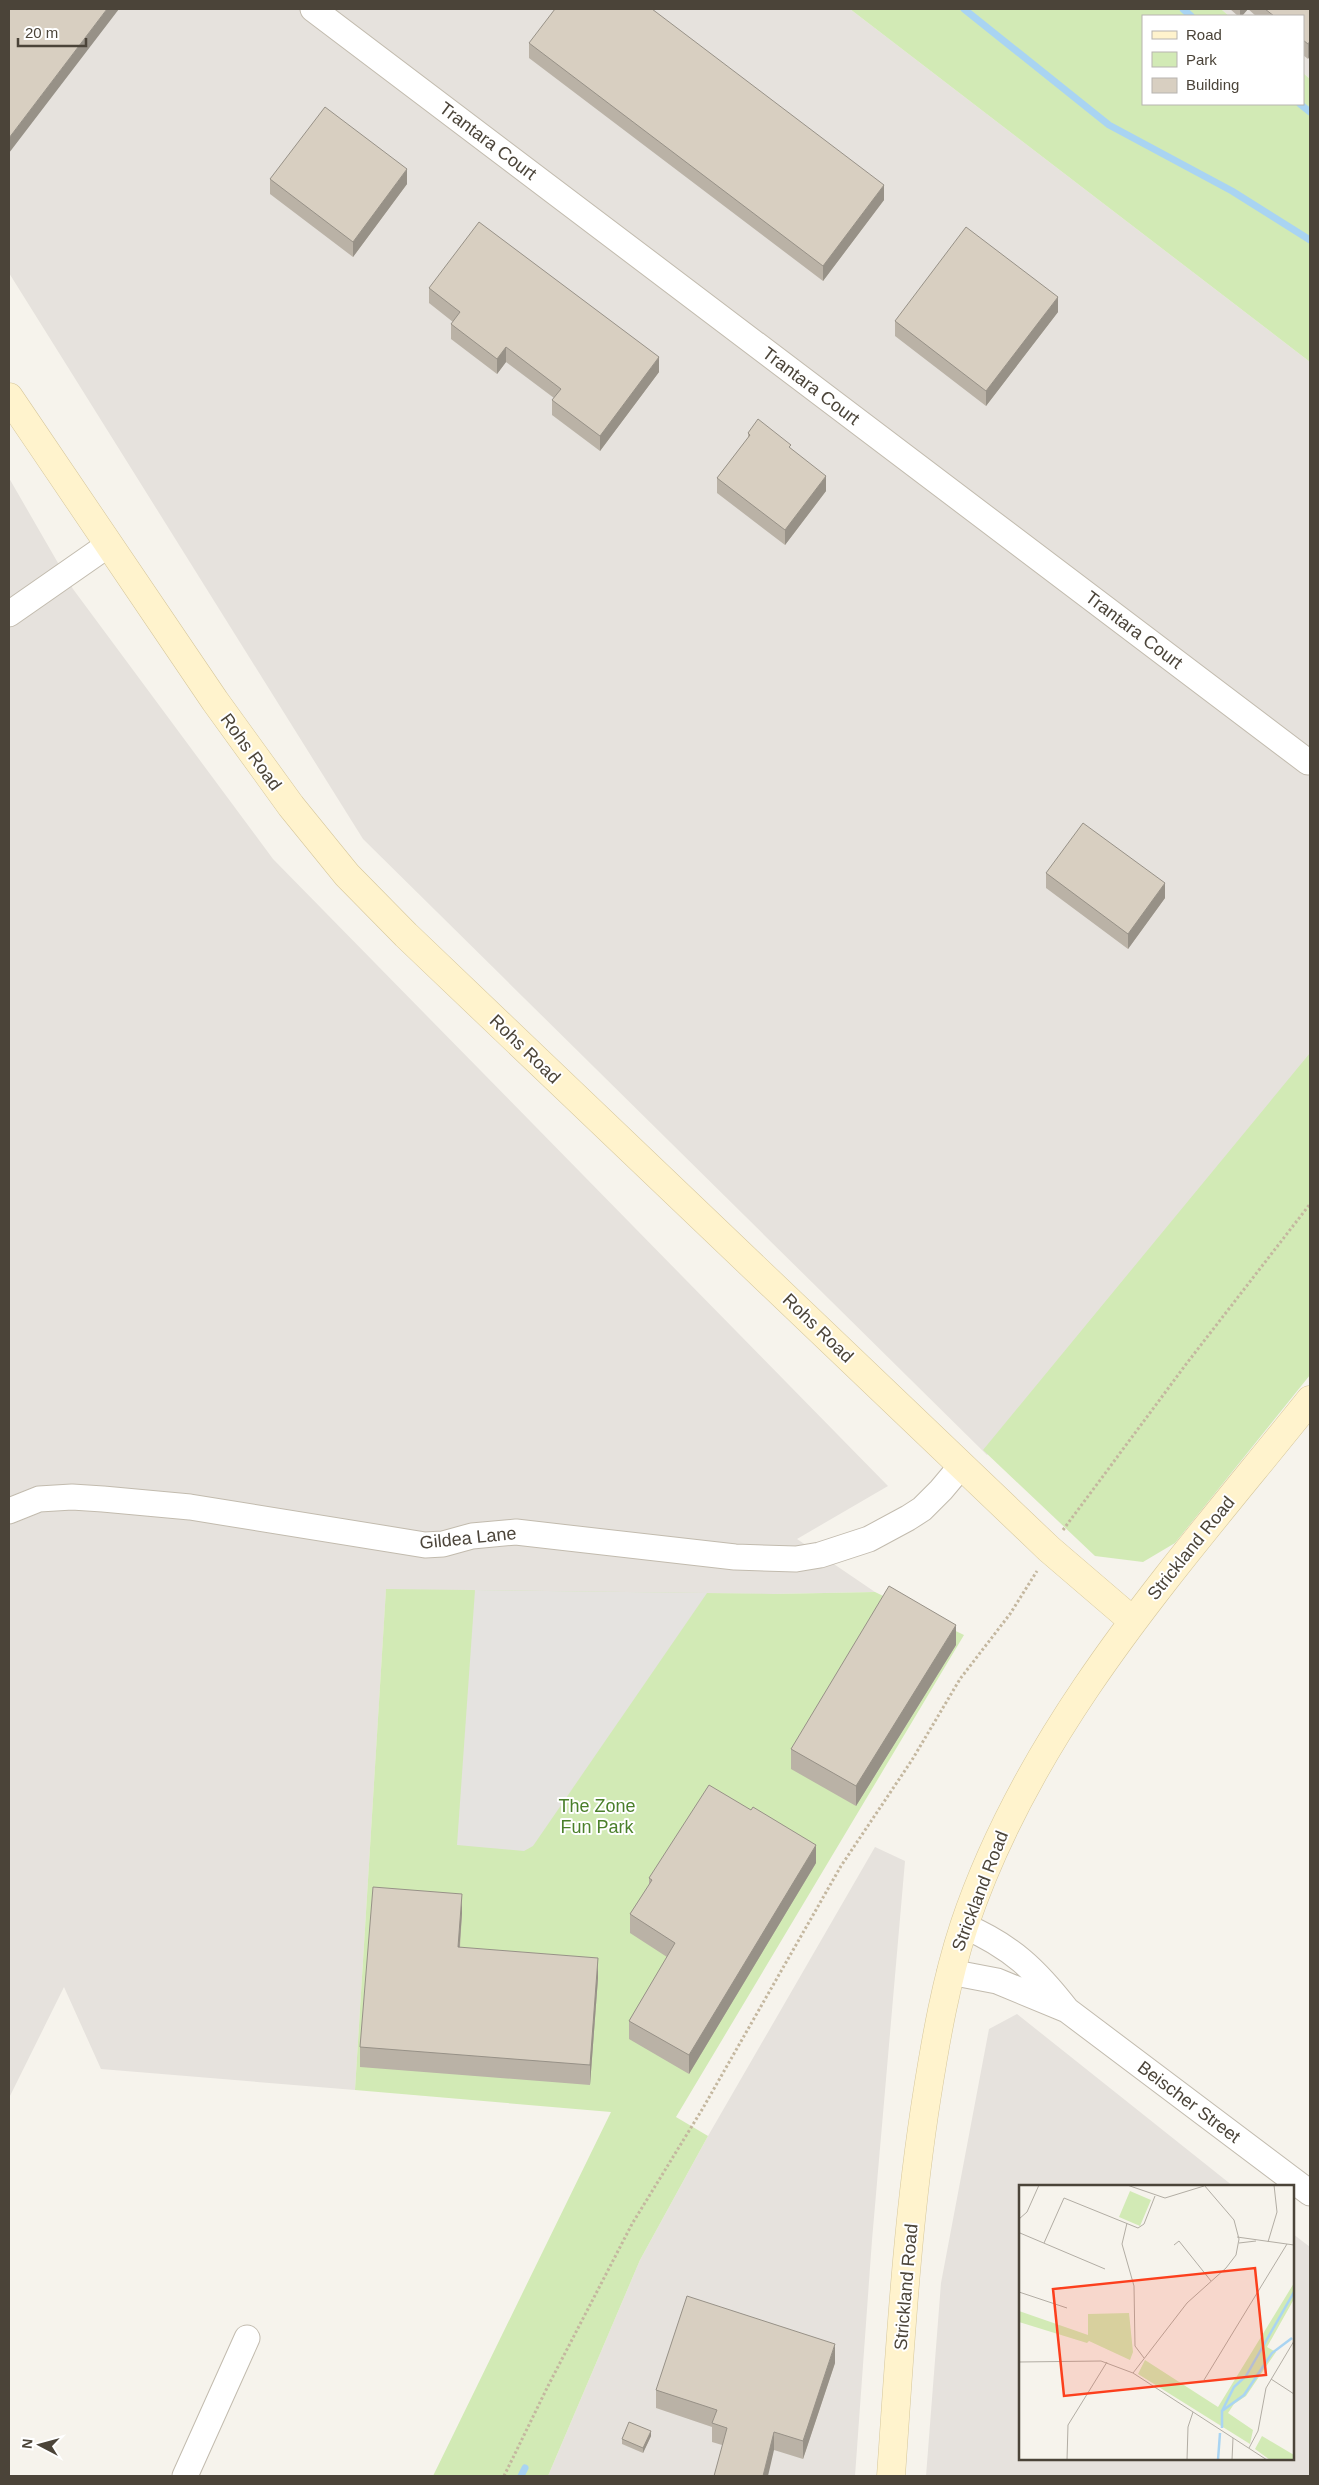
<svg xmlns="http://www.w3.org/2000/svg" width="1319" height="2485" viewBox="0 0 1319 2485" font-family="Helvetica,sans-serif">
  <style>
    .industrial { fill: #e6e2dd }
    .green { fill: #d2eab5 }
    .parking { fill: #e5e3e0 }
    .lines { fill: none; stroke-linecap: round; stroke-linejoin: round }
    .stream { stroke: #a9d4f2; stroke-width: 7 }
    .street-casing { stroke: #c2bbae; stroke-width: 27 }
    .secondary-casing { stroke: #d6c79b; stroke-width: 29 }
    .path { stroke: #c4b79f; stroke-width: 3; stroke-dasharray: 2.5 2.5; stroke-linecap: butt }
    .street { stroke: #fff; stroke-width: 25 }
    .secondary { stroke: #fff3cd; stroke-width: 28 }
    .wall { fill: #bab2a6 }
    .shaded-wall { fill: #979187 }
    .building { fill: #d8cfc1; stroke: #979187 }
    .labels { text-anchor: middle; stroke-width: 4; stroke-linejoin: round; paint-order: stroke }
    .street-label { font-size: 18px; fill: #4b4439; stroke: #fff }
    .park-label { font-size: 18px; fill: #4a7f2a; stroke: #fff }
    .inset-river { fill: none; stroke: #a9d4f2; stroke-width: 2.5 }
    .inset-road { fill: none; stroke: #b2ada4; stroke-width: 1 }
    .view { fill: #fc3f1d; fill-opacity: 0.15; stroke: #fc3f1d; stroke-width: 2.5 }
    .inset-edge { fill: none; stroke: #4b4439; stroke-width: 2.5 }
  </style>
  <rect width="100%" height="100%" fill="#f6f3ec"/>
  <path class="industrial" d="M9,9H850L1310,362V1059L987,1455L363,839L9,273Z
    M1221,9H1310V79L1303,73V16H1229Z
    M9,478L73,589L273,859L888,1486L797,1539L875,1592L774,1594L386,1590L355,2090L101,2069L64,1987L9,2098Z
    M875,1847L905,1861L872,2240L855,2476H548L640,2260L708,2136Z
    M1017,2014L1233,2186H1020V2459H1293V2234L1310,2247V2476H926L941,2283L989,2029Z"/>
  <path class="green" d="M850,9H1221L1229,16H1143V104H1303V73L1310,79V362Z
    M1310,1053V1375L1175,1543L1143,1562L1095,1556L983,1450Z
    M386,1589L774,1594L875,1592L964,1635L676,2117L708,2136L640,2260L548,2476H433L611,2112L355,2090Z"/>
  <path class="parking" d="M475,1590L707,1593L533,1846L524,1851L457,1845Z"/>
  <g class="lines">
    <path class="stream" d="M964,9L1109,125L1232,191L1310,240
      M1183,9L1191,16
      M1300,104L1310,112
      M521,2476L525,2468"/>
    <defs>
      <path id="street" d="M313,9L1308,762
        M9,614L108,545
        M9,1511L39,1499L72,1497L103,1499L190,1507L425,1545L443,1544L472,1536L516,1532L735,1557L796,1559L820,1555L869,1539L908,1518L922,1509L941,1490L962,1465
        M964,1926C1011,1946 1036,1970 1067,2010L1310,2193
        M950,1972L997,1981L1067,2010
        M185,2476L247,2338"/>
      <path id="secondary" d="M9,397L215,701L291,806L347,875L406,935L1049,1549L1133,1621
        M891,2476C900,2349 907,2221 927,2095C936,2038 946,1981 964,1926C1032,1723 1179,1564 1310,1400"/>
    </defs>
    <use href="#street" class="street-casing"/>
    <use href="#secondary" class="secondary-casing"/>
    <path class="path" d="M1063,1530L1187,1363L1310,1204
      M504,2476L548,2386L632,2224L703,2108L841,1866L912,1760L960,1679L1010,1614L1037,1571"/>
    <use href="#street" class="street"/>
    <use href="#secondary" class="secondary"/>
  </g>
  <path class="wall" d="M1230,9H1310L1308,59L1303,55V16H1256L1248,9L1242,16H1238Z
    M529,43L884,200L823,281L529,58Z
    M270,179L407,184L353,257L270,194Z
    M429,288L659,372L600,451L552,415V400L554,398L506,362L497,374L451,339V324L453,322L429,303Z
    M1058,312L986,406L895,336V321Z
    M748,433L791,449L826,491L785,545L717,493V478L748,438Z
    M1046,873L1165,898L1128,949L1046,888Z
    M956,1645L856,1806L791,1769V1749Z
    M816,1863L689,2074L629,2039V2021L667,1957L630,1933V1914L649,1885V1878Z
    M462,1913L460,1947L598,1978L590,2085L360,2067V2047Z
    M835,2363L803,2459L774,2450L722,2445L712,2442V2427L656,2408V2390Z
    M651,2436L643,2453L622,2444V2439Z"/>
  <path class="shaded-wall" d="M107,9H119L9,153V138Z
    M1240,9H1248L1242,16H1240Z
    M1310,41V56L1308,59V44Z
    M407,169V184L353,257V242Z
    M884,185V200L823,281V266Z
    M1058,297V312L986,406V391Z
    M506,347V362L497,374V359Z
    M659,357V372L600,451V436Z
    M826,476V491L785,545V530Z
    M1165,883V898L1128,949V934Z
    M956,1625V1645L856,1806V1786Z
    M816,1845V1863L689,2074V2055Z
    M462,1894V1913L458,1967V1947Z
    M598,1958V1978L590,2085V2065Z
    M835,2344V2363L803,2459V2441Z
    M651,2431V2436L643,2453V2448Z
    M774,2432V2450L768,2476H763Z"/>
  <path class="building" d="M9,9H107L9,138Z
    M555,9H652L884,185L823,266L529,43Z
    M1265,9H1310V41L1308,44L1303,40V16H1274Z
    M325,107L407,169L353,242L270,179Z
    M479,222L659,357L600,436L552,400L561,389L506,347L497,359L451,324L460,312L429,288Z
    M966,227L1058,297L986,391L895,321Z
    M758,419L791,445L789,447L826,476L785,530L717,478L750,435L748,433Z
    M1083,823L1165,883L1128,934L1046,873Z
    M889,1586L956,1625L856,1786L791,1749Z
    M709,1785L751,1810L753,1807L816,1845L689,2055L629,2021L675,1943L630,1914L652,1880L649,1878Z
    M373,1887L462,1894L458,1947L598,1958L590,2065L360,2047Z
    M687,2296L835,2344L803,2441L774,2432L763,2476H714L727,2428L712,2423L717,2410L656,2390Z
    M629,2422L651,2431L643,2448L622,2439Z"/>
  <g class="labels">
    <g class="street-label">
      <text transform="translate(488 141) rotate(37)" y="6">Trantara Court</text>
      <text transform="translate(811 386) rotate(37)" y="6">Trantara Court</text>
      <text transform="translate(1134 630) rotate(37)" y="6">Trantara Court</text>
      <text transform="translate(251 752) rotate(54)" y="6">Rohs Road</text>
      <text transform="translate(525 1049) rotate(44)" y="6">Rohs Road</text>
      <text transform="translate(818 1328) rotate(44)" y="6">Rohs Road</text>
      <text transform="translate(468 1538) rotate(-6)" y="6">Gildea Lane</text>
      <text transform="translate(1191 1548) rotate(-51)" y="6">Strickland Road</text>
      <text transform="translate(980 1891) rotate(-69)" y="6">Strickland Road</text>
      <text transform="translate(1189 2102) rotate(37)" y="6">Beischer Street</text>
      <text transform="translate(906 2287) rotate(-85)" y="6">Strickland Road</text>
    </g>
    <g class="park-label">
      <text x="597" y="1812">The Zone<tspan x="597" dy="21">Fun Park</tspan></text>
    </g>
  </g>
  <g transform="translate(1019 2185)">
    <rect width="275" height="275" fill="#f6f3ec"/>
    <path d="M111,6L132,15L121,41L100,32ZM275,98V114L248,162L257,167L227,211L215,219L209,228L234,245L231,259L119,189L126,175L199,222ZM0,126L69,150V129L110,128L114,167L111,175L70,156L68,158L0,137ZM243,251L275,270V275H251L236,264Z" fill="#d2eab5"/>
    <path class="inset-river" d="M203,226L215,202L227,191L275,107M203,243V226L225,210L253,168L273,153M199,275L201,248"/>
    <path class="inset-road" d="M108,0L146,13L185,1M185,0L215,35L220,54L217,70L207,83L168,118L114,188L248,275M0,34L8,27L20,0M108,38L103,59L115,101L116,161L125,173M1,48L86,84M218,52L275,60M249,57L258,27L255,0M25,58L45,13L119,43L125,39L136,11M220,58L237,56M155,60L160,56L192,96M0,107L48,123M0,177L82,176L114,188M252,194L275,209M185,195L268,59M230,263L239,246L247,203L275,156M48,275L49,240L88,177M168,275L169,242L174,227M213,275L214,253"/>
    <path class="view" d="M236,83L247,190L45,211L34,104Z"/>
    <rect width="275" height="275" class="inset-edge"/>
  </g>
  <rect width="1319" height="2485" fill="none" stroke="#4b4439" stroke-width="20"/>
  <rect x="1142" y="15" width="162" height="90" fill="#ffffff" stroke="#b7b4b0"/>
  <rect x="1152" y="31" width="25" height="8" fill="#fff3cd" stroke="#b7b4b0"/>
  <text x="1186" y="40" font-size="15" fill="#4b4439">Road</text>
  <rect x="1152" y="52" width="25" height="15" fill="#d2eab5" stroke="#b7b4b0"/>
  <text x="1186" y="65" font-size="15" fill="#4b4439">Park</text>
  <rect x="1152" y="78" width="25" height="15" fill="#d8cfc1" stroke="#b7b4b0"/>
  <text x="1186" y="90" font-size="15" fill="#4b4439">Building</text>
  <g transform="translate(40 2445) rotate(276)" stroke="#ffffff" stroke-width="4" paint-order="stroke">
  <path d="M0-4L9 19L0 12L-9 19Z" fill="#4b4439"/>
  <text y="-8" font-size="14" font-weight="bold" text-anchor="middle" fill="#4b4439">N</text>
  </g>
  <path d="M18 38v8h68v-8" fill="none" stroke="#4b4439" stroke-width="2.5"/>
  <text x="25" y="38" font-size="15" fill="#4b4439" stroke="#ffffff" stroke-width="4" paint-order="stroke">20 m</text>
</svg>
